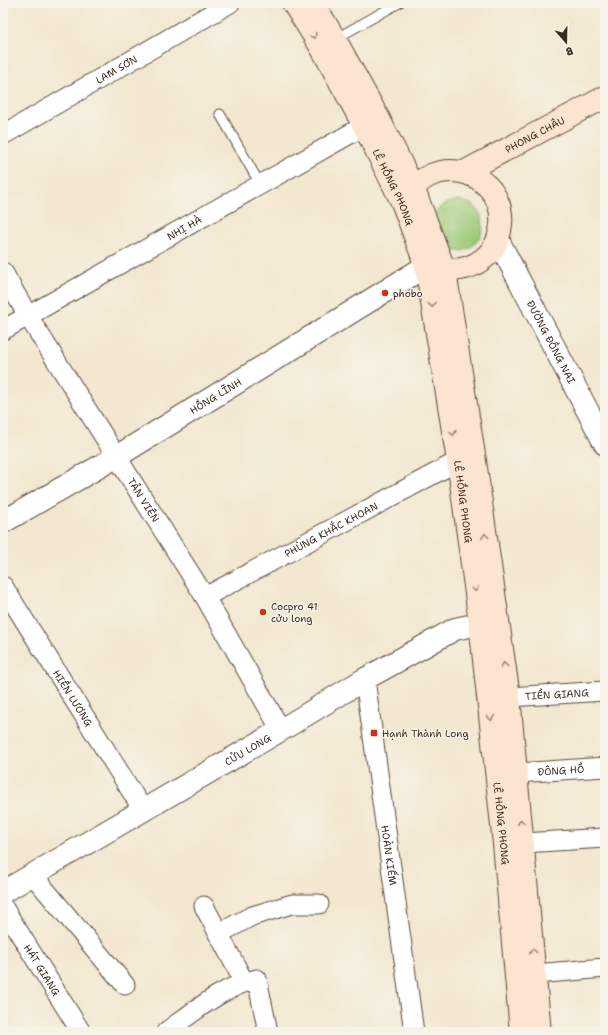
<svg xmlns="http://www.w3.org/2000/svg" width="608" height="1035" viewBox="0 0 608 1035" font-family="'Shantell Sans',sans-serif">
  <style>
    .green { fill: #9bc977; stroke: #6b7a4a }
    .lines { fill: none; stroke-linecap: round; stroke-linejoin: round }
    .service-casing { stroke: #564639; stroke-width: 11 }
    .minor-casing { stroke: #564639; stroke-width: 21 }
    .tertiary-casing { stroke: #564639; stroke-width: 24 }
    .secondary-casing { stroke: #564639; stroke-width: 24 }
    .service { stroke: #fff; stroke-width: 9 }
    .minor { stroke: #fff; stroke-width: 19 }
    .tertiary { stroke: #fff; stroke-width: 22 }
    .secondary { stroke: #fce5d0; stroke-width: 22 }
    .oneway { stroke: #9c8877 }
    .poi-dot { fill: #c8321e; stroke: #f7f3e8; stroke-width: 1.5 }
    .labels { text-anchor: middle; stroke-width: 3; stroke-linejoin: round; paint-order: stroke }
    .street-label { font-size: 10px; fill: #3b2a1e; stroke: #f7f3e8 }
    .poi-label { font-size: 10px; fill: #3b2a1e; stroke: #f7f3e8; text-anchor: start }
  </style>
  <rect width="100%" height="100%" fill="#f7f3e8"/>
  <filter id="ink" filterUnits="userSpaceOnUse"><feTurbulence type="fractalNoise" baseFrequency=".025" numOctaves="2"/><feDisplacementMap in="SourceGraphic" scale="8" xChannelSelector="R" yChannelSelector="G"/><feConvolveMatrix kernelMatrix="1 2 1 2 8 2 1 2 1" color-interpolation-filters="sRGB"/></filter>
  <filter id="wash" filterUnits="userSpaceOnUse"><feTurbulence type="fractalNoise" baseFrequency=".012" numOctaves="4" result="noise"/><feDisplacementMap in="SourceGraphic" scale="16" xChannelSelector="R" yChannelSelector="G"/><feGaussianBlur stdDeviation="0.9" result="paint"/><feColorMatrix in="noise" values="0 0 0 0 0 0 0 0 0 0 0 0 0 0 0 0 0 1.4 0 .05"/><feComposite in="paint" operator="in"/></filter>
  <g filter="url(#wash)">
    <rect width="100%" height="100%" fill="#f2e7cf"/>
    <path class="green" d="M458,200C465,202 473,203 477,209C488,223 482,244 465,250C459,252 453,250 447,249L433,217C439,205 446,203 458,200Z"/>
  </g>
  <g filter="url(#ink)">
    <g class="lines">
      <defs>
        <path id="service" d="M335,39L399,3
          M220,114L260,184"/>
        <g id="minor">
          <path id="s1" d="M3,135L230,3"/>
          <path id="s2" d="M3,272L28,316L205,597L281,730"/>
          <path id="s3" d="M3,330L364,126"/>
          <path id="s4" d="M3,586L143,810"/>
          <path id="s5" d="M205,597L458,461"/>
          <path id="s6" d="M365,679L414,1032"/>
          <path id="s7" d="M509,697L605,691"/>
          <path id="s8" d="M517,773L605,767"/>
          <path d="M523,843L605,838"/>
          <path d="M32,874L125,985"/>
          <path d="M204,906L244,982"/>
          <path id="s9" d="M3,907L81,1032"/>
          <path d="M218,934L252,916L292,904H319"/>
          <path d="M535,974L605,968"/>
          <path d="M166,1032C195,1011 222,987 257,979L268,1032"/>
        </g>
        <g id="tertiary">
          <path id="s10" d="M498,240L605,444"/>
          <path id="s11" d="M3,522L116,457L426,266"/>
          <path id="s12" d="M3,892L281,730L365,679L455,629L497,620"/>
        </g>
        <g id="secondary">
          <path id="s13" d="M293,3L321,47L364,126L402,202L426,266L458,461L480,623L504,844L521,1032"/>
          <path d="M313,3L335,39L378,117L413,187L445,271L475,461L509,697L540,1032"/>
          <path id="s14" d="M464,172L605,97"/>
          <path d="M404,199C411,189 419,180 431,175C468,160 509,190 500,231C498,242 493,252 483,259C468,271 451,272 432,267"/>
        </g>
      </defs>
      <use href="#service" class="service-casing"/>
      <use href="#minor" class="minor-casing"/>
      <use href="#tertiary" class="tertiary-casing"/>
      <use href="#secondary" class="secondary-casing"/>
      <use href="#service" class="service"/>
      <use href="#minor" class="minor"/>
      <use href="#tertiary" class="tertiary"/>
      <use href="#secondary" class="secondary"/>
    </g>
    <defs><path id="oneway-chevron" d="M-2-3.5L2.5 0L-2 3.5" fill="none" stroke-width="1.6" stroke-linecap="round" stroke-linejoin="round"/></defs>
    <g class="oneway">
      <use href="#oneway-chevron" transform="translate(314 36) rotate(58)"/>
      <use href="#oneway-chevron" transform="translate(432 305) rotate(81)"/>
      <use href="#oneway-chevron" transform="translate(453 433) rotate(81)"/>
      <use href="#oneway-chevron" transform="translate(485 536) rotate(-98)"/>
      <use href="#oneway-chevron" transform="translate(475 589) rotate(82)"/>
      <use href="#oneway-chevron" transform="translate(504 665) rotate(-99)"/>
      <use href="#oneway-chevron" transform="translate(491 718) rotate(83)"/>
      <use href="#oneway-chevron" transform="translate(521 822) rotate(-95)"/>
      <use href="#oneway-chevron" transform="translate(533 951) rotate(-95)"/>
    </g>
  </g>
  <g class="poi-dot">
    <circle cx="385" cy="293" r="4"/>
    <circle cx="263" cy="612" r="4"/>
    <rect x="370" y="729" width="8" height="8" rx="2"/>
  </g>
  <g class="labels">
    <g class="street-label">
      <text dy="4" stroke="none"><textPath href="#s1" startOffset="131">LAM SƠN</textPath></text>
      <text dy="4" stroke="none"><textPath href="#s14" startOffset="80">PHONG CHÂU</textPath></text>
      <text dy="4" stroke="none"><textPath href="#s13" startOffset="210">LÊ HỒNG PHONG</textPath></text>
      <text dy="4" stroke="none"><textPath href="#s3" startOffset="208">NHỊ HÀ</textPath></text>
      <text dy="4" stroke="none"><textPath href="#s10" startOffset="115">ĐƯỜNG ĐỒNG NAI</textPath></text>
      <text dy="4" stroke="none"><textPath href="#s11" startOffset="247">HỒNG LĨNH</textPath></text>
      <text dy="4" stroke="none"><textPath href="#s2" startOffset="268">TẢN VIÊN</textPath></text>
      <text dy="4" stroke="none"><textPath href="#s13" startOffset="534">LÊ HỒNG PHONG</textPath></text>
      <text dy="4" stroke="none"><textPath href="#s5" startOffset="143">PHÙNG KHẮC KHOAN</textPath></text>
      <text dy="4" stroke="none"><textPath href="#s7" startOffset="48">TIỀN GIANG</textPath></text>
      <text dy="4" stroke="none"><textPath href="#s4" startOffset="132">HIỀN LƯƠNG</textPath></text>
      <text dy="4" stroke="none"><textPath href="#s12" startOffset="283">CỬU LONG</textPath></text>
      <text dy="4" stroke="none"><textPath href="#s8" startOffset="44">ĐÔNG HỒ</textPath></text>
      <text dy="4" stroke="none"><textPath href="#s13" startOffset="858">LÊ HỒNG PHONG</textPath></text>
      <text dy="4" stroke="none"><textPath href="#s6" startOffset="178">HOÀN KIẾM</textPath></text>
      <text dy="4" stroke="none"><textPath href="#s9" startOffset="74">HÁT GIANG</textPath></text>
    </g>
    <g class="poi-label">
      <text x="393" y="297">phobo</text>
      <text x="271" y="610">Cocpro 41<tspan x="271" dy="12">cửu long</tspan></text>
      <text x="382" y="737">Hạnh Thành Long</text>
    </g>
  </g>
  <rect width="608" height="1035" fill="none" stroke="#f7f3e8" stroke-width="16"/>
  <g transform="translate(566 42) rotate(160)" stroke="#f7f3e8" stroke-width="3" paint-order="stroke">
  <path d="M0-3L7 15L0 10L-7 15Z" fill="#3b2a1e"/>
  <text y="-6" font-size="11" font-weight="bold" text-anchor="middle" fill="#3b2a1e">B</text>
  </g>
</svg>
